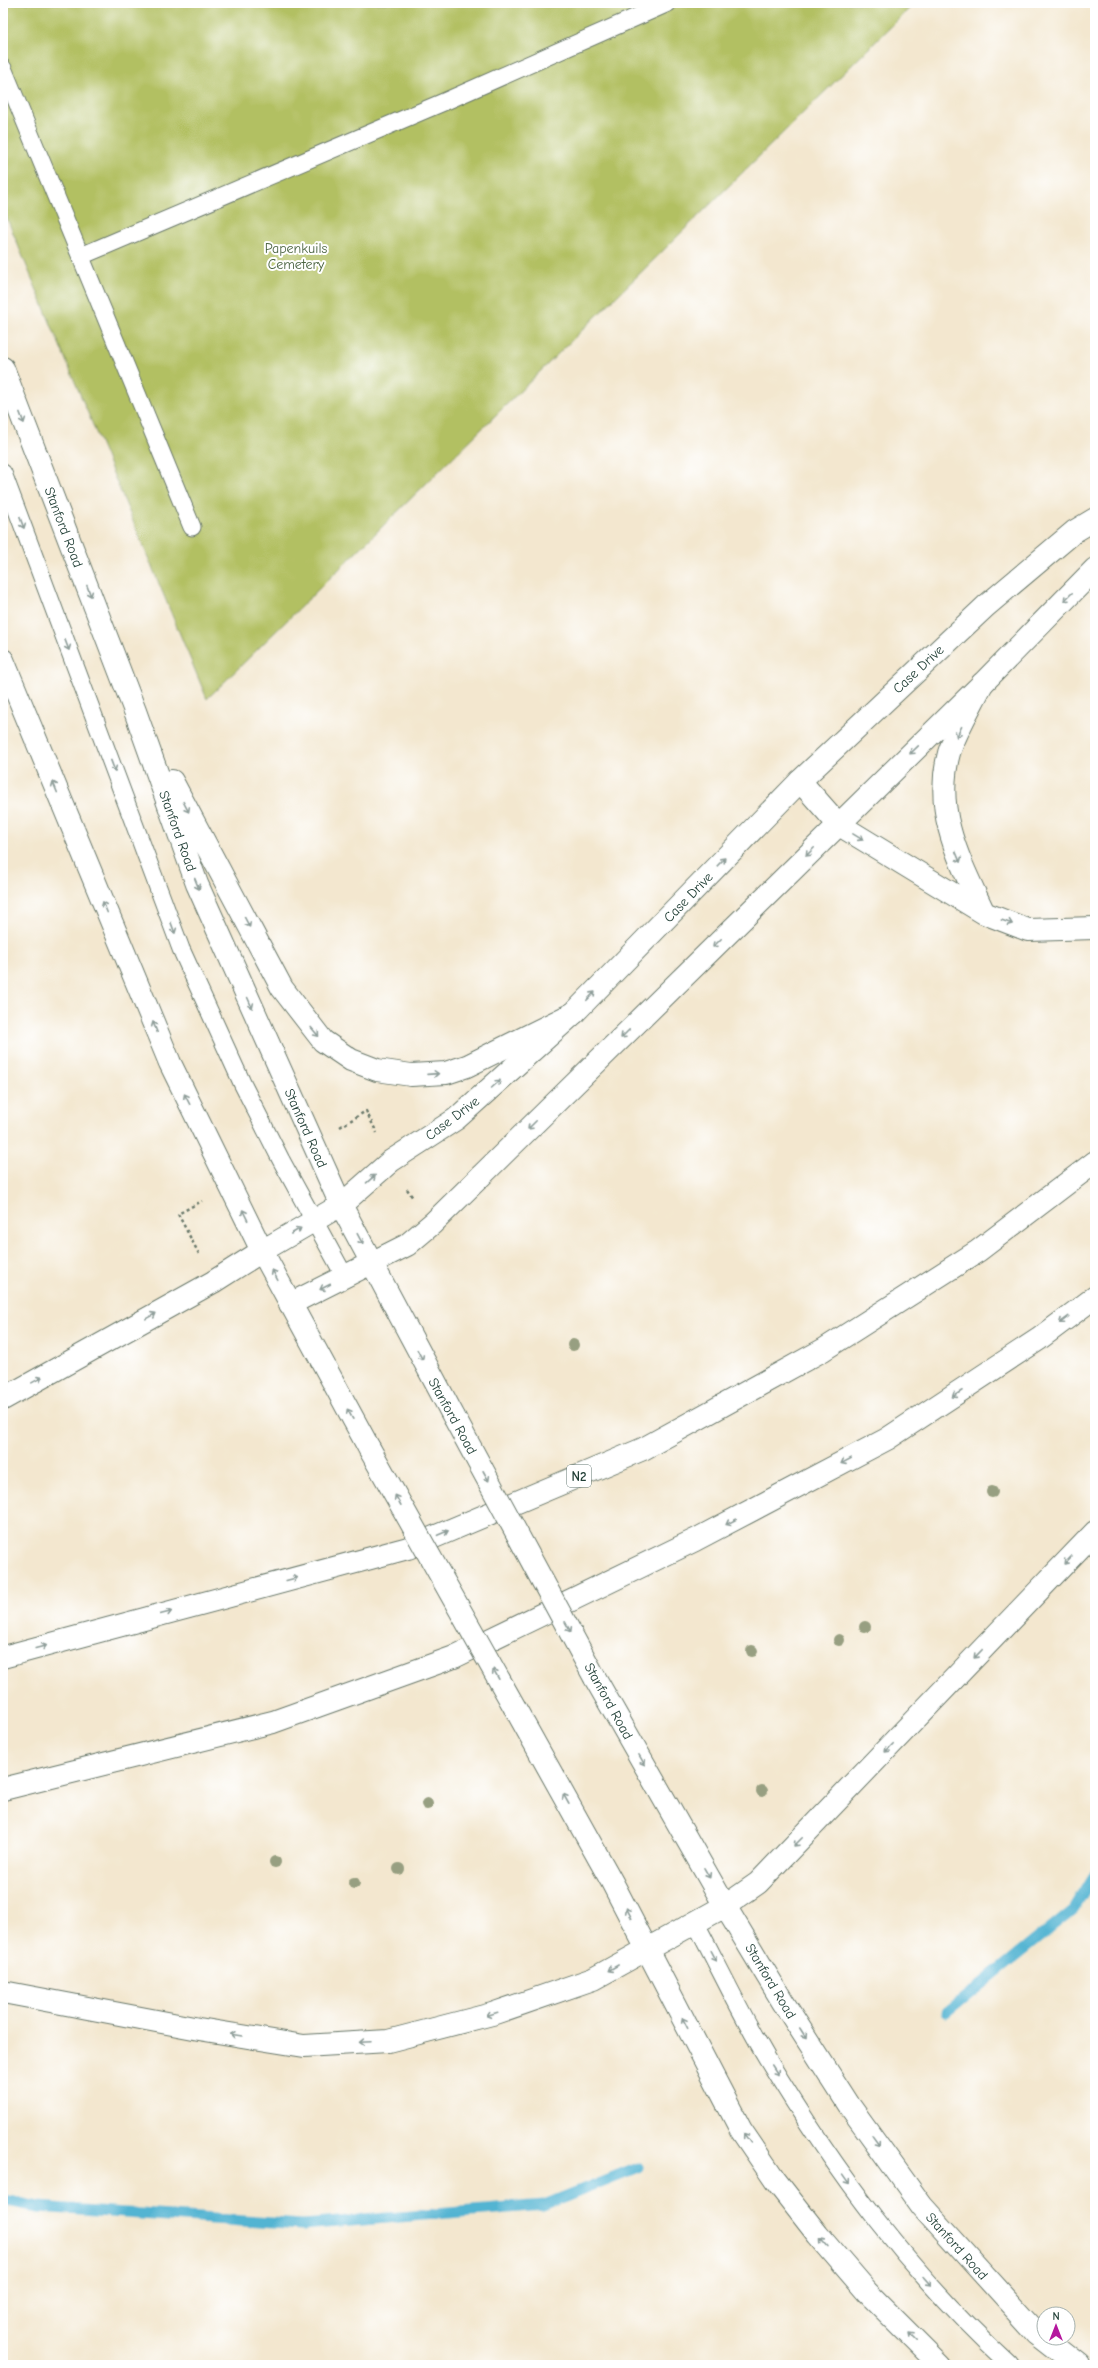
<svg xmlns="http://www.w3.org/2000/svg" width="1098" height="2368" viewBox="0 0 1098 2368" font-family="'Comic Neue',sans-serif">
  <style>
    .green { fill: #b2c062; stroke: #687e4b }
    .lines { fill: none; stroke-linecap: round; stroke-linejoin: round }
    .stream { stroke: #53b4d2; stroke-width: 11 }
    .service-casing { stroke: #69786a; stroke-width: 19 }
    .tertiary-casing { stroke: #69786a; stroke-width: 24 }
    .secondary-casing { stroke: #69786a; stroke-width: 24 }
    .motorway-casing { stroke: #69786a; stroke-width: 24 }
    .path { stroke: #69786a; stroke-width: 2.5; stroke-dasharray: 3 3; stroke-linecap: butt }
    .service { stroke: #fff; stroke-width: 17 }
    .tertiary { stroke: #fff; stroke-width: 22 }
    .secondary { stroke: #fff; stroke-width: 22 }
    .motorway { stroke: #fff; stroke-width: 22 }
    .secondary-bridge-casing { stroke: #69786a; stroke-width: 24; stroke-linecap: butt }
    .secondary-bridge { stroke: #fff; stroke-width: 22 }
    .tree { fill: #979f81 }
    .oneway { stroke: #8f9e9a }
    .labels { text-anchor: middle; stroke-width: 4; stroke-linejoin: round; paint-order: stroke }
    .shield { fill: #fff; stroke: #627771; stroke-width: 1 }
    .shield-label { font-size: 13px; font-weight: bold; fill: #1f3d34 }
    .park-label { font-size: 14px; fill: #4b6442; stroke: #fff }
    .street-label { font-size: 14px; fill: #1f3d34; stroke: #fff }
  </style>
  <rect width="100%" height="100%" fill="#fff"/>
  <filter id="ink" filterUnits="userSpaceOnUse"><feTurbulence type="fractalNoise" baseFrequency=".025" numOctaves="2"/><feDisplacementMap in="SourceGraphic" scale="8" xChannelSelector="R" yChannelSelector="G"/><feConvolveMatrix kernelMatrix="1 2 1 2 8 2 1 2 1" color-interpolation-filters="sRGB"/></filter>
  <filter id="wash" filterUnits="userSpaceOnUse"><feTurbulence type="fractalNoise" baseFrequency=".012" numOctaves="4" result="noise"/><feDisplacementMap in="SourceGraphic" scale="16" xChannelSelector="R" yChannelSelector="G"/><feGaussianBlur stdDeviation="0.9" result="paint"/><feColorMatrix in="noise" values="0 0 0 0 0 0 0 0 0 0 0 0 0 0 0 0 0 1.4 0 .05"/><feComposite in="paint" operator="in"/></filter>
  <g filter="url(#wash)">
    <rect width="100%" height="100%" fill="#f3e7cf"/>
    <path class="green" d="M3,3H915L207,699L3,209Z"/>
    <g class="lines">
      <path class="stream" d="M947,2012L1074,1909L1095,1874
        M3,2200L38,2207L302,2225L544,2205L638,2167"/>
    </g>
  </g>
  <g filter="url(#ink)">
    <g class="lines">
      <defs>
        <path id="service" d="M3,68L192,527
          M81,256L446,101L668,3
          M3,473L181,949L243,1085L281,1160L345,1277
          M695,1922C719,1967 741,2014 767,2058C836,2173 911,2274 1010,2365"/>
        <path id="tertiary" d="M262,1251L341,1205L391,1161L456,1119L574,1013L800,781L986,606L1075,531L1095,519
          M290,1304L407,1245L433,1223L982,684L1095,569"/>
        <path id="secondary" d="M3,368L135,711L197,884L341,1205L454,1417
          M3,660L170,1063L262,1251L369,1448
          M172,781L282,988L323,1041L351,1060L377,1070L411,1075L446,1073L467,1066L574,1013
          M595,1678L725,1906L783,2002L849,2105L922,2206L1037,2333L1078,2365
          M515,1708L612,1882L741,2130L775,2180L818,2235L867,2292L940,2365"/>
        <path id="motorway" d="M982,684C972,704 955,733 949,753C933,813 960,861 984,913
          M800,781L838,824L984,913L1028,930L1095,928
          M3,1399L213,1282L262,1251
          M3,1657L408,1548L643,1449L823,1350L978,1251L1095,1162
          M3,1789L273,1722L454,1657L695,1540L887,1439L1039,1339L1095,1297
          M3,1992L199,2029L304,2046L388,2041L492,2014L593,1979L725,1906L758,1883L1095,1532"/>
      </defs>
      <use href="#service" class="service-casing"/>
      <use href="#tertiary" class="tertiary-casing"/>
      <use href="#secondary" class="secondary-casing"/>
      <use href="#motorway" class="motorway-casing"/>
      <path class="path" d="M340,1127L366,1111L377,1133
        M407,1189L413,1198
        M199,1254L178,1214L202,1201"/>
      <use href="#service" class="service"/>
      <use href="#tertiary" class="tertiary"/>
      <use href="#secondary" class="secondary"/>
      <use href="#motorway" class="motorway"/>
      <defs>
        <path id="secondary-bridge" d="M454,1417L595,1678
          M369,1448L515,1708"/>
      </defs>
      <use href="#secondary-bridge" class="secondary-bridge-casing"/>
      <use href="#secondary-bridge" class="secondary-bridge"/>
    </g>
    <g class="tree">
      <circle cx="573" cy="1345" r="6"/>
      <circle cx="992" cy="1492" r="6"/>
      <circle cx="865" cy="1627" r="6"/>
      <circle cx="839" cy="1640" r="6"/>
      <circle cx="752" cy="1651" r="6"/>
      <circle cx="762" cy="1791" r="6"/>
      <circle cx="427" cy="1804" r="6"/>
      <circle cx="275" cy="1862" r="6"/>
      <circle cx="399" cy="1869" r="6"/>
      <circle cx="354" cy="1883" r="6"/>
    </g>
    <defs><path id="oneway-shaft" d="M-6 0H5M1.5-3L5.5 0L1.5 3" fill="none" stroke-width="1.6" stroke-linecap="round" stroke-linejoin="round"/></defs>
    <g class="oneway">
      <use href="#oneway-shaft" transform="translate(22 418) rotate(69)"/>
      <use href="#oneway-shaft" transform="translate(22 523) rotate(69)"/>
      <use href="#oneway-shaft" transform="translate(89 591) rotate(69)"/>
      <use href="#oneway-shaft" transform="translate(1068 597) rotate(135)"/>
      <use href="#oneway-shaft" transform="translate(67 645) rotate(69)"/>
      <use href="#oneway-shaft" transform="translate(959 732) rotate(116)"/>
      <use href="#oneway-shaft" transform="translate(914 750) rotate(136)"/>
      <use href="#oneway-shaft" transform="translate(113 766) rotate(69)"/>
      <use href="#oneway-shaft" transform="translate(55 787) rotate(-112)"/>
      <use href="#oneway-shaft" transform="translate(186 807) rotate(62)"/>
      <use href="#oneway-shaft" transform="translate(858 837) rotate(31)"/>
      <use href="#oneway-shaft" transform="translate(810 852) rotate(135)"/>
      <use href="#oneway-shaft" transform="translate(958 857) rotate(67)"/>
      <use href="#oneway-shaft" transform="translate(721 862) rotate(-46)"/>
      <use href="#oneway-shaft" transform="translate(197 884) rotate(68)"/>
      <use href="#oneway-shaft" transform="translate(105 907) rotate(-112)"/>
      <use href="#oneway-shaft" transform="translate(247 922) rotate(62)"/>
      <use href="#oneway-shaft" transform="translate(1007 922) rotate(20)"/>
      <use href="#oneway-shaft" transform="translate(173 928) rotate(69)"/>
      <use href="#oneway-shaft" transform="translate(717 943) rotate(135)"/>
      <use href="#oneway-shaft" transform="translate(591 996) rotate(-46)"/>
      <use href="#oneway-shaft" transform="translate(250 1003) rotate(66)"/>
      <use href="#oneway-shaft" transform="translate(155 1027) rotate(-112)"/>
      <use href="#oneway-shaft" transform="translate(315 1032) rotate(50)"/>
      <use href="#oneway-shaft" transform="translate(625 1034) rotate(135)"/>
      <use href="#oneway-shaft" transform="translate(433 1074) rotate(-4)"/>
      <use href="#oneway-shaft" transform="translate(496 1084) rotate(-42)"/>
      <use href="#oneway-shaft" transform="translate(187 1099) rotate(-117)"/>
      <use href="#oneway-shaft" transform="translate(532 1125) rotate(135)"/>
      <use href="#oneway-shaft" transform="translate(371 1179) rotate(-41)"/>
      <use href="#oneway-shaft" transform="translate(245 1215) rotate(-116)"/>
      <use href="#oneway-shaft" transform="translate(296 1231) rotate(-30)"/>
      <use href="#oneway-shaft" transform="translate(360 1239) rotate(62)"/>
      <use href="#oneway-shaft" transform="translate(275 1275) rotate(-118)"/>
      <use href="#oneway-shaft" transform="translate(325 1287) rotate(153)"/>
      <use href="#oneway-shaft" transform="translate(151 1316) rotate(-29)"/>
      <use href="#oneway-shaft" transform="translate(1064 1320) rotate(143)"/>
      <use href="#oneway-shaft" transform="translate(420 1355) rotate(62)"/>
      <use href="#oneway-shaft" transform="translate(37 1380) rotate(-29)"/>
      <use href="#oneway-shaft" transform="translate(957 1394) rotate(147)"/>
      <use href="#oneway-shaft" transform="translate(350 1414) rotate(-119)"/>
      <use href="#oneway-shaft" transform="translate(846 1461) rotate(152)"/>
      <use href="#oneway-shaft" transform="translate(486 1476) rotate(61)"/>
      <use href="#oneway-shaft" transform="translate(398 1500) rotate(-119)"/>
      <use href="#oneway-shaft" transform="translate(731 1522) rotate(152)"/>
      <use href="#oneway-shaft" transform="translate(443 1533) rotate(-23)"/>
      <use href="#oneway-shaft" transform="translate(1068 1560) rotate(134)"/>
      <use href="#oneway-shaft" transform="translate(292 1579) rotate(-15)"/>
      <use href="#oneway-shaft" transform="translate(166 1613) rotate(-15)"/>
      <use href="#oneway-shaft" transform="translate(568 1627) rotate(61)"/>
      <use href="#oneway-shaft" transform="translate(41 1647) rotate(-15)"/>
      <use href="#oneway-shaft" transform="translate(978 1654) rotate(134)"/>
      <use href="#oneway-shaft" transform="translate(496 1674) rotate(-119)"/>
      <use href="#oneway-shaft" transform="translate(889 1748) rotate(134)"/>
      <use href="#oneway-shaft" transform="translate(642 1760) rotate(60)"/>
      <use href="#oneway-shaft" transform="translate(566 1799) rotate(-119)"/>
      <use href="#oneway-shaft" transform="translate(798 1842) rotate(135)"/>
      <use href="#oneway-shaft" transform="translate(707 1873) rotate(60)"/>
      <use href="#oneway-shaft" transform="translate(629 1913) rotate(-117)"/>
      <use href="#oneway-shaft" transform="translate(713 1956) rotate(62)"/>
      <use href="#oneway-shaft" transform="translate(613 1968) rotate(150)"/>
      <use href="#oneway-shaft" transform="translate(492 2014) rotate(163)"/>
      <use href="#oneway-shaft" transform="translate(685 2023) rotate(-117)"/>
      <use href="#oneway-shaft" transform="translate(803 2033) rotate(57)"/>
      <use href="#oneway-shaft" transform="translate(236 2035) rotate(-171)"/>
      <use href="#oneway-shaft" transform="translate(365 2042) rotate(177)"/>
      <use href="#oneway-shaft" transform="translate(775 2070) rotate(57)"/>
      <use href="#oneway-shaft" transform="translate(747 2138) rotate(-125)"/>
      <use href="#oneway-shaft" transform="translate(875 2141) rotate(54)"/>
      <use href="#oneway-shaft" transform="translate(846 2180) rotate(55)"/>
      <use href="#oneway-shaft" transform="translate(824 2242) rotate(-131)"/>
      <use href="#oneway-shaft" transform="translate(927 2281) rotate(48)"/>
      <use href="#oneway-shaft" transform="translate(913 2337) rotate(-135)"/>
    </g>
  </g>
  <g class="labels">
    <rect class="shield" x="567" y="1465" width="24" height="22" rx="3"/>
    <g class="shield-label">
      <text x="579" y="1481">N2</text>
    </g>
    <g class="park-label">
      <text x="296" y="253">Papenkuils<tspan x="296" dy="16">Cemetery</tspan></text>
    </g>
    <g class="street-label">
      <text transform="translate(64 527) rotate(69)" y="5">Stanford Road</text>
      <text transform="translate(918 669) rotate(-43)" y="5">Case Drive</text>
      <text transform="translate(178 831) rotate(70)" y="5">Stanford Road</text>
      <text transform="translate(688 897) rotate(-46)" y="5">Case Drive</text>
      <text transform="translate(452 1118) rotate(-37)" y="5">Case Drive</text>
      <text transform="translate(306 1128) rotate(66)" y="5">Stanford Road</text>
      <text transform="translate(453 1416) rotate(61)" y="5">Stanford Road</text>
      <text transform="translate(609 1701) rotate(61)" y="5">Stanford Road</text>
      <text transform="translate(771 1981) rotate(59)" y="5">Stanford Road</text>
      <text transform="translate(957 2246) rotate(48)" y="5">Stanford Road</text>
    </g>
  </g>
  <rect width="1098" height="2368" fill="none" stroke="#fff" stroke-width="16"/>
  <g transform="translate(1056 2326)"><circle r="19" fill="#ffffff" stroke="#a5b1ae"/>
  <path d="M0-3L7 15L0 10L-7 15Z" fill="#b5179e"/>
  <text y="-6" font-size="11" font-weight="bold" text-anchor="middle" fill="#1f3d34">N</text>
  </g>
</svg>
